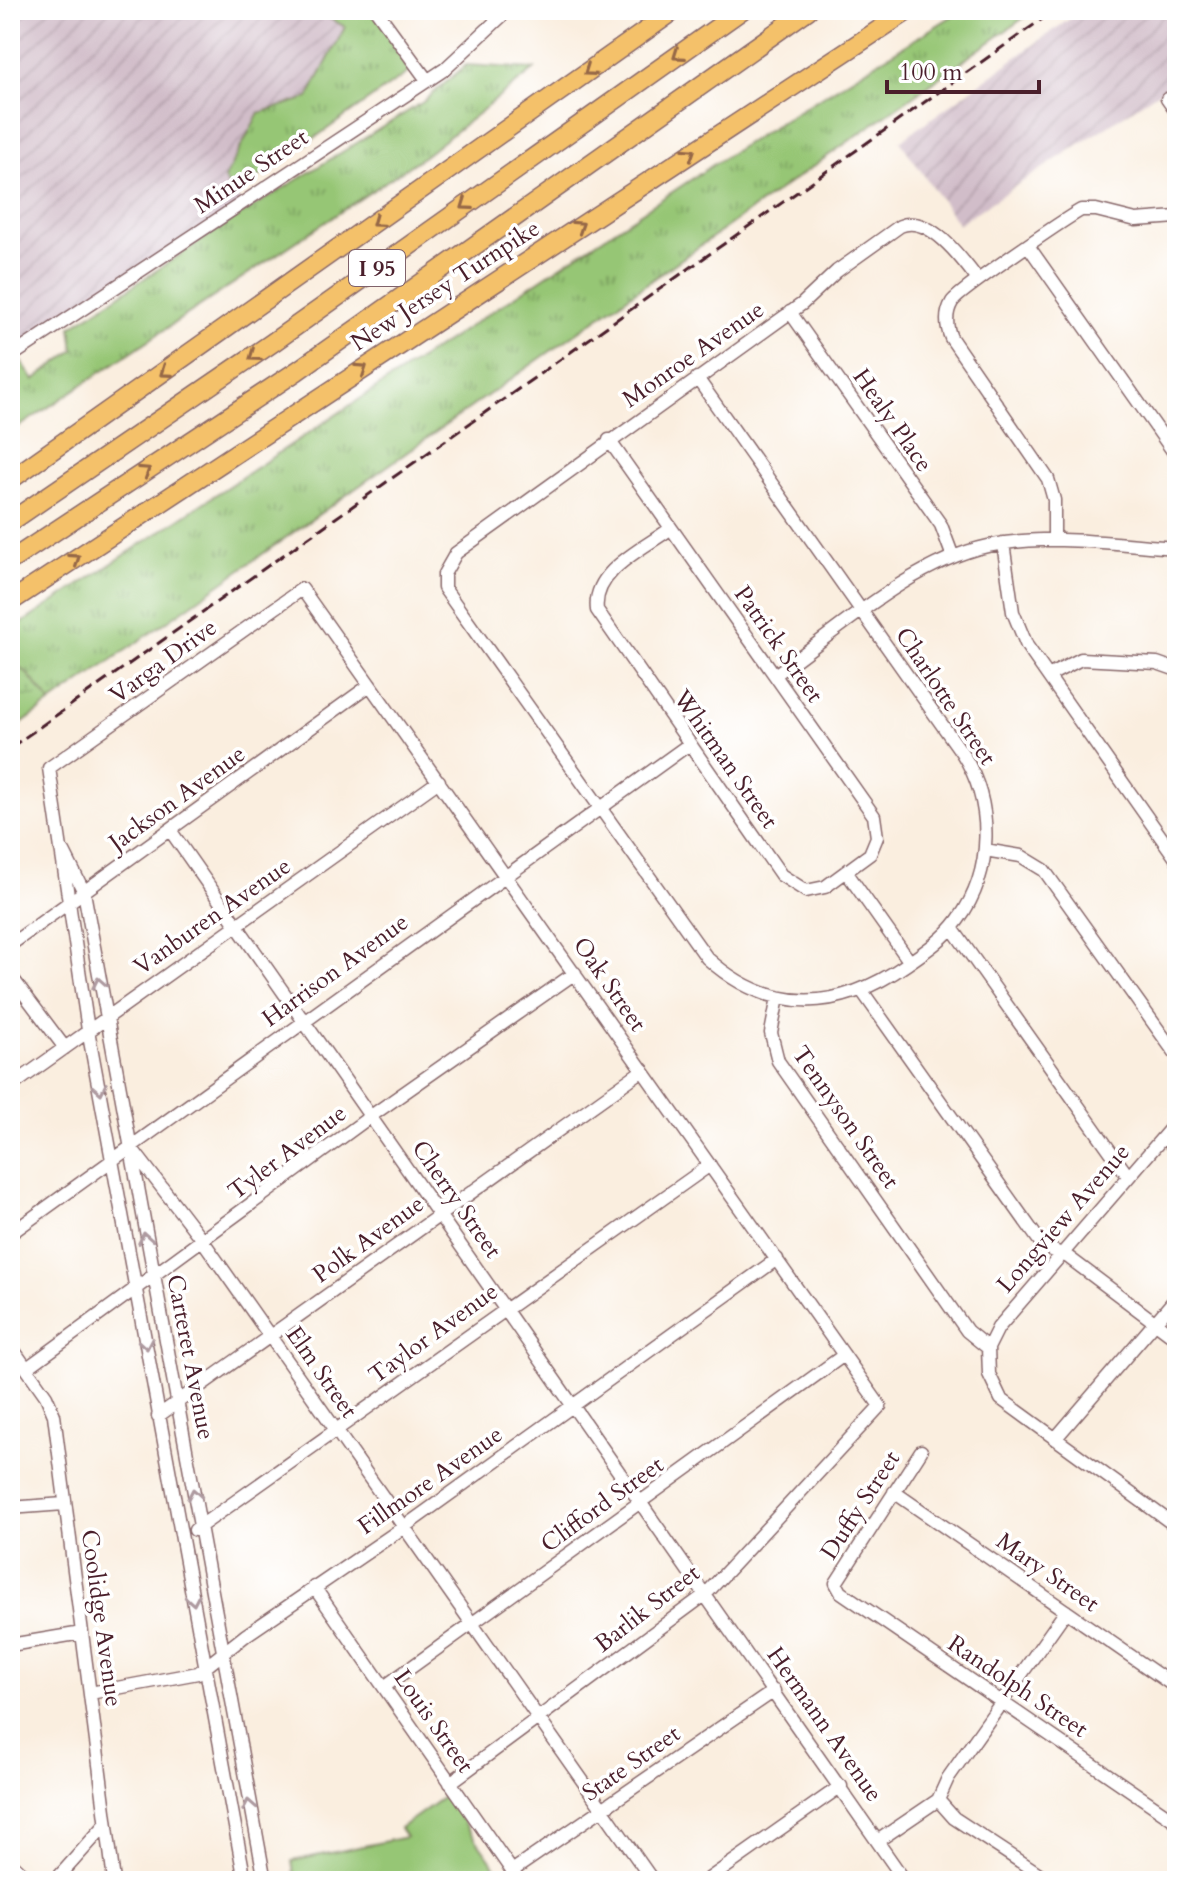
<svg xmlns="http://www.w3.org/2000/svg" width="1187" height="1891" viewBox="0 0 1187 1891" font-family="Cardo,serif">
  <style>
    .industrial { fill: url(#industrial-furrows) }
    .grass { fill: url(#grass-tufts); stroke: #707250; stroke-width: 2 }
    .wetland { fill: url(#wetland-marsh); stroke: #707250; stroke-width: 2 }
    .garden { fill: #96c675; stroke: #707250; stroke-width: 2 }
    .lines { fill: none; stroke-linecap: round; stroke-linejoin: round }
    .minor-casing { stroke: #88676a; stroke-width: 15 }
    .highway-casing { stroke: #88676a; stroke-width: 21 }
    .minor { stroke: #fff; stroke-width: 12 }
    .highway { stroke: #f4c16a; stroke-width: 18 }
    .rail { stroke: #4a1f2b; stroke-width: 3; stroke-dasharray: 12 6; stroke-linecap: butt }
    .oneway { stroke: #966847 }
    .oneway2 { stroke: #ae9aa0 }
    .labels { text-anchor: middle; stroke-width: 7; stroke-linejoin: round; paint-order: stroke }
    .shield { fill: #fff; stroke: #80626b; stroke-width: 2 }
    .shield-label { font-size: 22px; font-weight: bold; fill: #4a1f2b }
    .street-label { font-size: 24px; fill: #4a1f2b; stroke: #fff }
  </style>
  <defs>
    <pattern id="industrial-furrows" width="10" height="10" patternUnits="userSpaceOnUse" patternTransform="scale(2)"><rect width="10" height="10" fill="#d1bdc9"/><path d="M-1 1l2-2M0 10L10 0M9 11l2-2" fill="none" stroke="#b5a2ad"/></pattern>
    <pattern id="grass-tufts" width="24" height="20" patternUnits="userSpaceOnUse" patternTransform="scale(2)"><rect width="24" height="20" fill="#96c675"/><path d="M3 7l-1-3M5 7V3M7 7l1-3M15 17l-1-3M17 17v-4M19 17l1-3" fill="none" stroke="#7ca060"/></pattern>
    <pattern id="wetland-marsh" width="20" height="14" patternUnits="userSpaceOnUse" patternTransform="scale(2)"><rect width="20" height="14" fill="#96c675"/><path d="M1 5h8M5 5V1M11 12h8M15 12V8" fill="none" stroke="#7ca060"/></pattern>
  </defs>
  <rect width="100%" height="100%" fill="#fff"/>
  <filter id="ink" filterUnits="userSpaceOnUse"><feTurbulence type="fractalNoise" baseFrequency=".0125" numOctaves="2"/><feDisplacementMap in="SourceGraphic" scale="16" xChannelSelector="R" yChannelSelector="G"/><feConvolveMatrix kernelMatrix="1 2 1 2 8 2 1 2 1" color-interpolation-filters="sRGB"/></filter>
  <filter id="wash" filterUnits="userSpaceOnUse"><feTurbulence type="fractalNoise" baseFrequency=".006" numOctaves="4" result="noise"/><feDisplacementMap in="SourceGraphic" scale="32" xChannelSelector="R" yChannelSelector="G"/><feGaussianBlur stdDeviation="1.8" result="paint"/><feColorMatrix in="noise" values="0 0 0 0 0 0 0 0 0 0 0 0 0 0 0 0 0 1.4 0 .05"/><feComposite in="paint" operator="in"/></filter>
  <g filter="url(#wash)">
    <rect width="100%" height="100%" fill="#faeedf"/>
    <path class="industrial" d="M10,10H315L345,27L308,98L224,179L242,204L10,361Z
      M1082,10H1177V80L958,224L900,141Z"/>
    <path class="grass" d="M315,10H374L409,72L234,194L224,179L259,113L308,98L345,27Z
      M962,10H1035L51,703L26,672L10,662V631L734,151Z
      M466,65L535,69L424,156L10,433V370L22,362L34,380L74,350L71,327L240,215L423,102Z"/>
    <path class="wetland" d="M10,662L26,672L51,703L10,732Z"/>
    <path class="garden" d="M445,1796L498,1870L482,1881H295L292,1861L406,1837L400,1828Z"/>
  </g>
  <g filter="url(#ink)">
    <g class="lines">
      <defs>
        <path id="minor" d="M376,10L427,80
          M1167,99L1177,113
          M1029,247L1177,457
          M790,312L941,525L953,557
          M10,357L445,69L508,10
          M697,378L962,753C994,803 994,871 958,920C945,938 926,951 907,964C840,1011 771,1016 707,958L444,588V574L456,553L802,304L837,271L900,226C929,213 963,260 978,280
          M609,440L874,816L877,837L870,854L825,887L806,891L781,875L597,610C592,571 643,549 670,529
          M1054,540V500L1048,479L951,338C946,326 945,314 952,302C959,291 1065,219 1081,210H1096L1136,220L1177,217
          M1003,543L1013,612L1027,646L1177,860
          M775,675C837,631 912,562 988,546C1050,533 1115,544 1177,548
          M1048,676L1081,659L1157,663L1177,670
          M170,830L905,1881
          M985,850L1021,856L1044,870L1177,1056
          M64,852L84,892L265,1881
          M847,873L910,962
          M952,928L1128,1176
          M10,945L370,685
          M10,975L65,1048
          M862,991L1043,1246L1068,1257L1177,1339
          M778,997L771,1033L778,1061L967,1331L988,1348L989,1374L1001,1399L1177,1527
          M10,1087L439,781
          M1164,1136L1177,1151
          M133,1150L203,1241L653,1881
          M10,1234L688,745
          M10,1345L46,1396L54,1415L114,1881
          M988,1348L998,1328L1177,1121
          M27,1368L371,1116L575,973
          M158,1416L643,1070
          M1055,1439L1177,1297
          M921,1451L836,1583L841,1592L1177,1822
          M894,1492L1177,1688
          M10,1508L64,1504
          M195,1530L710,1165
          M314,1587L519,1881
          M10,1645L82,1633
          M384,1687L844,1355
          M90,1693L198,1673L246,1635L404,1527L777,1259
          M938,1800L954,1818L1050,1881
          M879,1840L938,1800L948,1778L1066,1611
          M10,1862L31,1881
          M512,1871L774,1691
          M55,1881L106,1824
          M245,1881L88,1030L49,768L302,589L880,1406L706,1594L450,1783
          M706,1881L841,1786"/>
        <path id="highway" d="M10,480L675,10
          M10,522L272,343L742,10
          M10,561L297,371L808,10
          M10,602L909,10"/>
      </defs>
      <use href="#minor" class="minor-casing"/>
      <use href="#highway" class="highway-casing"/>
      <use href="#minor" class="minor"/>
      <use href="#highway" class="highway"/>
      <path class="rail" d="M10,748L1055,10"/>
    </g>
    <defs><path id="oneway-chevron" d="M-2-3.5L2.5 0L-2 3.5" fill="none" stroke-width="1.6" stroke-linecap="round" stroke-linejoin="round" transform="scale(2)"/></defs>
    <g class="oneway">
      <use href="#oneway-chevron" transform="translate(678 55) rotate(145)"/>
      <use href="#oneway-chevron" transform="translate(589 71) rotate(145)"/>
      <use href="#oneway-chevron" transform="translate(690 153) rotate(-33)"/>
      <use href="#oneway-chevron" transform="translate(466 205) rotate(145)"/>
      <use href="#oneway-chevron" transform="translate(377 222) rotate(144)"/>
      <use href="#oneway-chevron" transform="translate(579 226) rotate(-33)"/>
      <use href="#oneway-chevron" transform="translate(254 356) rotate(145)"/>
      <use href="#oneway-chevron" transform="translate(362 369) rotate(-34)"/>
      <use href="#oneway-chevron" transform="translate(165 372) rotate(145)"/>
      <use href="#oneway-chevron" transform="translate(145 471) rotate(-33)"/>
      <use href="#oneway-chevron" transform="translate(75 559) rotate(-34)"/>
    </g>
    <g class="oneway2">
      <use href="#oneway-chevron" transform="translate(99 983) rotate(-101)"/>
      <use href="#oneway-chevron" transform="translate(100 1089) rotate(79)"/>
      <use href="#oneway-chevron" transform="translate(145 1238) rotate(-101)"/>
      <use href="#oneway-chevron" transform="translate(146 1344) rotate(80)"/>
      <use href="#oneway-chevron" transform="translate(194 1494) rotate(-100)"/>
      <use href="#oneway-chevron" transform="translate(193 1600) rotate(80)"/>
      <use href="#oneway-chevron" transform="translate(249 1805) rotate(-101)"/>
    </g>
  </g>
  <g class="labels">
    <rect class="shield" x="349" y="250" width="56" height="36" rx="6"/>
    <g class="shield-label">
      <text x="377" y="276">I 95</text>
    </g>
    <g class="street-label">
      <text transform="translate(251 171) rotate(-34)" y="8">Minue Street</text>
      <text transform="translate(445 285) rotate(-33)" y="8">New Jersey Turnpike</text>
      <text transform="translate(693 354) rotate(-35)" y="8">Monroe Avenue</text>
      <text transform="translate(893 420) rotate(55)" y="8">Healy Place</text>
      <text transform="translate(779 644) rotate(55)" y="8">Patrick Street</text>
      <text transform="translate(163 661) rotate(-36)" y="8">Varga Drive</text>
      <text transform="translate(946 696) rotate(56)" y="8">Charlotte Street</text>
      <text transform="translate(726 759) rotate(55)" y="8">Whitman Street</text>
      <text transform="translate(177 798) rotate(-36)" y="8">Jackson Avenue</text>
      <text transform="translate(212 916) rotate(-35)" y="8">Vanburen Avenue</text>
      <text transform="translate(335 970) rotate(-36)" y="8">Harrison Avenue</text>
      <text transform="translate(610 984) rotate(55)" y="8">Oak Street</text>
      <text transform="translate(846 1117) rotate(55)" y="8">Tennyson Street</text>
      <text transform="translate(287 1152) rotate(-37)" y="8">Tyler Avenue</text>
      <text transform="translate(457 1199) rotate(55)" y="8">Cherry Street</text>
      <text transform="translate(1063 1218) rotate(-49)" y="8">Longview Avenue</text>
      <text transform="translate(368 1239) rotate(-36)" y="8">Polk Avenue</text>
      <text transform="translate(433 1333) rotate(-36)" y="8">Taylor Avenue</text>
      <text transform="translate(191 1357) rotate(79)" y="8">Carteret Avenue</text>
      <text transform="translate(322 1372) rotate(55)" y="8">Elm Street</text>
      <text transform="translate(430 1480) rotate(-35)" y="8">Fillmore Avenue</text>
      <text transform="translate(602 1504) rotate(-36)" y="8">Clifford Street</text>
      <text transform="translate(860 1505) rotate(-57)" y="8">Duffy Street</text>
      <text transform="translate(1048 1572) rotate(35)" y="8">Mary Street</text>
      <text transform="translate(647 1608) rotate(-38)" y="8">Barlik Street</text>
      <text transform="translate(102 1618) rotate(82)" y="8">Coolidge Avenue</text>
      <text transform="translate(1018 1686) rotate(34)" y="8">Randolph Street</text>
      <text transform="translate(434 1721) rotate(55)" y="8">Louis Street</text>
      <text transform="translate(825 1724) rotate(55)" y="8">Hermann Avenue</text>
      <text transform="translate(631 1763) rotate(-35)" y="8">State Street</text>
    </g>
  </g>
  <rect width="1187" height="1891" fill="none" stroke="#fff" stroke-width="40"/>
  <path d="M887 80v12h152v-12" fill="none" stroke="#4a1f2b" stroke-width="4"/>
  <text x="899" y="80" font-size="24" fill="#4a1f2b" stroke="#ffffff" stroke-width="6" paint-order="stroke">100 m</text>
</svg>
